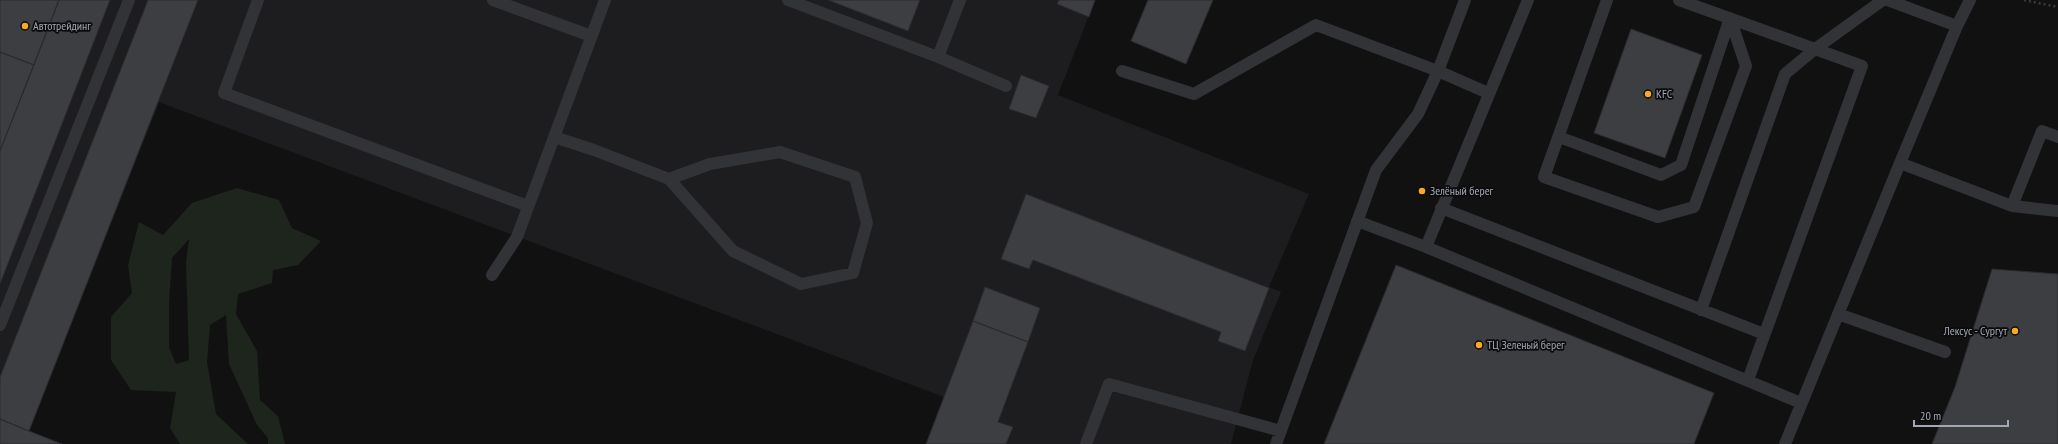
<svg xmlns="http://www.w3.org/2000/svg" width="2058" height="444" viewBox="0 0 2058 444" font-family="'PT Sans Narrow',sans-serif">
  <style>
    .built { fill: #1d1d1f }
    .green { fill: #1d251d; fill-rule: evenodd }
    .building { fill: #3c3e42; stroke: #2a2b2e }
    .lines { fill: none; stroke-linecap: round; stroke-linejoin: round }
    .path { stroke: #373a3e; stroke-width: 2.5; stroke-dasharray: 2 3; stroke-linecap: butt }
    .lane { stroke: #313337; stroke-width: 12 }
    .poi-dot { fill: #faa920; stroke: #0c0c0d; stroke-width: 1.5 }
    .labels { text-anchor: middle; stroke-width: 3.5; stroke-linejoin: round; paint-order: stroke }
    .poi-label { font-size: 12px; fill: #a1a7b4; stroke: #0c0c0d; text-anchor: start }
  </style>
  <rect width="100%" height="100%" fill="#111112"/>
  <path class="built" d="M0,0H1095L1058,95L1309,194L1269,287L1281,292L1253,360L1231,444H926L944,397L159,102L29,431L62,444H0Z"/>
  <path class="green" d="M237,188L279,200L292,228L321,241L298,265L273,270L272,283L238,294L236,314L257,351L260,400L278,416L285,444H268V438L257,425L229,364L226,315L210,325L207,362L216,414L248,444H180L170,428L176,392L131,390L111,360V317L132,293L128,265L139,222L163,235L192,203ZM189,239L186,262L189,360L176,364L169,347V303L172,258Z"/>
  <path class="building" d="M0,0H59L34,65L0,52Z
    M59,0H110L0,284V151Z
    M148,0H198L29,431L0,419V377Z
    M828,0H920L908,31Z
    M1059,0H1095L1089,17L1057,4Z
    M1148,0H1213L1186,64L1131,41Z
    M1631,29L1702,55L1665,158L1594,133Z
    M0,52L34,65L0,151Z
    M1021,75L1049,86L1036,118L1009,109Z
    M1026,194L1269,288L1245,351L1218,341L1221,332L1033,260L1029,269L1001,259Z
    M1396,265L1714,393L1694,444H1324Z
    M1992,269L2058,274V444H1932L1955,387Z
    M985,287L1040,308L1028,342L973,321Z
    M973,321L1028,342L998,422L1013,427L1006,444H926Z
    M0,419L29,431L62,444H0Z"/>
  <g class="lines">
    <path class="path" d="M2024,0L2058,7"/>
    <path class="lane" d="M258,0L224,93L528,206
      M493,0L591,36
      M788,0L938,57L1006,86
      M1607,0L1544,177L1658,217L1694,207L1746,66L1730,18
      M1679,0L1862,66L1748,380
      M1887,0L1957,26
      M938,57L960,0
      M1122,71L1194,94L1316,25L1438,71L1488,93
      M554,137L594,150L669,179L733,251L801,284L853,273L867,223L855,177L780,152L710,164L669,179
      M1559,137L1661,175L1681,165L1730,18
      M1900,163L2012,206L2058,211
      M2012,206L2042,131L2058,137
      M1441,208L1764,334
      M1357,221L1426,247L1801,403
      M1426,247L1528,0
      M492,275L517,237L605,0
      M1701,310L1785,74L1815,49L1883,0
      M1838,314L1945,352
      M0,325L129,0
      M1086,444L1109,384L1281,431
      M1276,444L1376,170L1418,114L1438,71L1465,0
      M1785,444L1900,163L1957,26L1970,0"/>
  </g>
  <g class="poi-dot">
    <circle cx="25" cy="26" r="4"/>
    <circle cx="1648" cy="94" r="4"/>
    <circle cx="1422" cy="191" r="4"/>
    <circle cx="2015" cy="331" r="4"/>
    <circle cx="1479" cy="345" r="4"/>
  </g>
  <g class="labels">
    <g class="poi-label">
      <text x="33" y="30">Автотрейдинг</text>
      <text x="1656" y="98">KFC</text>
      <text x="1430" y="195">Зелёный берег</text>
      <text x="2007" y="335" text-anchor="end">Лексус - Сургут</text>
      <text x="1487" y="349">ТЦ Зеленый берег</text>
    </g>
  </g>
  <path d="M1914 420v6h94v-6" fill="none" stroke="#a1a7b4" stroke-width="2"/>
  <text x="1920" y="420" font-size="12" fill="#a1a7b4" stroke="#0c0c0d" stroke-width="3" paint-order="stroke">20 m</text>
</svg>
